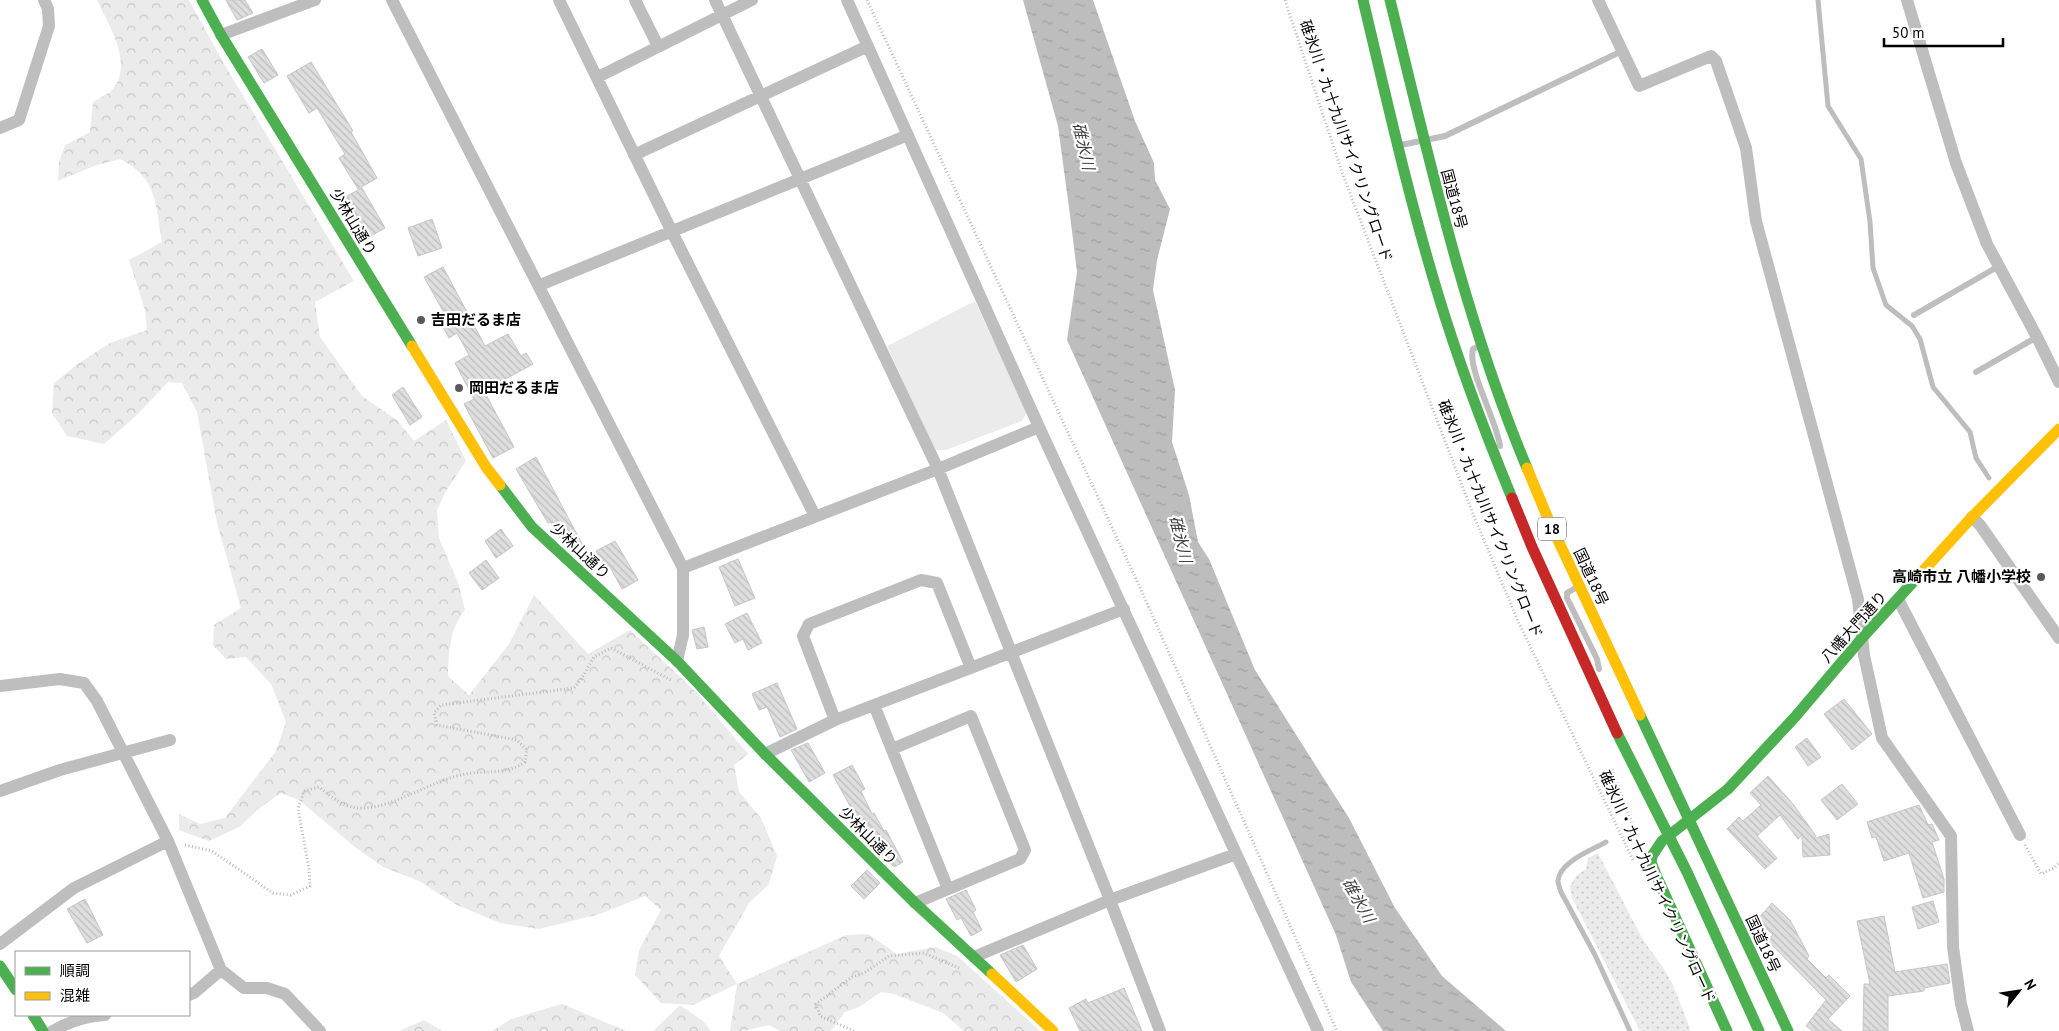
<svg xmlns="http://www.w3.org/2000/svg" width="2059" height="1031" viewBox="0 0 2059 1031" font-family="'PT Sans','Noto Sans JP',sans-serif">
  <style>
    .grass { fill: url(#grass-dots) }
    .forest { fill: url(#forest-crowns) }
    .park { fill: #ebebeb }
    .water { fill: url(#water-ripples) }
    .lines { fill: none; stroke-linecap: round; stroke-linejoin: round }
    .stream { stroke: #bdbdbd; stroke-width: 5 }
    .building { fill: url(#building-back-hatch); stroke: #c6c6c6 }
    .path { stroke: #b9b9b9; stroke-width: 3; stroke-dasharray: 1 2.5; stroke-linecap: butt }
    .lane { stroke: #bebebe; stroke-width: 6 }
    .street { stroke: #bebebe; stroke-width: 12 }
    .fast { stroke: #4caf50; stroke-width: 11 }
    .slow { stroke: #ffc107; stroke-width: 11 }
    .jam { stroke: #c62828; stroke-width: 11 }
    .poi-dot { fill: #595959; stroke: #fff; stroke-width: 2 }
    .labels { text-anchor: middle; stroke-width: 4.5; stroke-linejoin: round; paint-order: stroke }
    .shield { fill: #fff; stroke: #4c4c4c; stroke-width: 1 }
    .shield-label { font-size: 14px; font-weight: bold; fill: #000 }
    .street-label { font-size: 15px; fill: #000; stroke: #fff }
    .poi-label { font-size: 15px; font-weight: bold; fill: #000; stroke: #fff; text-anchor: start }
    .water-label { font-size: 16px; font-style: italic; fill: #424242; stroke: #fff }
  </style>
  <defs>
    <pattern id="grass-dots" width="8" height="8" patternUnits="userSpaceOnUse" patternTransform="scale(1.25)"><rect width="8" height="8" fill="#ebebeb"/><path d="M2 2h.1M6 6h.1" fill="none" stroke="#c8c8c8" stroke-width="1.8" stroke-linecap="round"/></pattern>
    <pattern id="forest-crowns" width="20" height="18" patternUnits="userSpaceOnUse" patternTransform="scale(1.25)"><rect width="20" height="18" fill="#ebebeb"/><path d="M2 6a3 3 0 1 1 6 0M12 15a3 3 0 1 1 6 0" fill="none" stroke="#c8c8c8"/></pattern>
    <pattern id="water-ripples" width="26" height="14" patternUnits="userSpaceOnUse" patternTransform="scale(1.25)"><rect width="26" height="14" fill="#bdbdbd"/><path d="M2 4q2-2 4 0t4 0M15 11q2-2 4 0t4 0" fill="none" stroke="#a1a1a1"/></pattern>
    <pattern id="building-back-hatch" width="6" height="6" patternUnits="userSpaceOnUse" patternTransform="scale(1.25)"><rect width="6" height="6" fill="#dedede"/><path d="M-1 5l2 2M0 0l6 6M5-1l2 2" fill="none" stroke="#bdbdbd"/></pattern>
  </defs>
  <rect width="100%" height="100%" fill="#fff"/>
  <path class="grass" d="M1598,853L1643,940L1662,966L1673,985L1691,1031H1640L1572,898L1570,886L1577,875L1586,869L1588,858Z"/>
  <path class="forest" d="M97,0H189L223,62L354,281L315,302L320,337L362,396L398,421L414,441L446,420L466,461L446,491L437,510L439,538L459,585L465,610C449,630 449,651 448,676L469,695L509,644L534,595L588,654L630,630L697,693L748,754L734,765L739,792L761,818L777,856L769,884L749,903L719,956L737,984L846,935L868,934L897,954L935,947L957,956L1040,1031H964L943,1013L894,994L881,992L859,1007L845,1012L831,1031H780L769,1025L744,1031H730L737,984L693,1005L661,1003L635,975L639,950L661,910L645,896L600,914L539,929L500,923L455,904L419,881L383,867L355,847L299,800L281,793L261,807L239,827L209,841L179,830V814L200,824L225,818L276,751L286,722L271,684L246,657L226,659L213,645L214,625L241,608L217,523L197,412L182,383L168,382L137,415L104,444L67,436L52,413L54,383L76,365L110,343L147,330L145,310L129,260L162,242C155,204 158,178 120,159L94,166L58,181L59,162L65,145L90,132L93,102C99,98 109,94 113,89C134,63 108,24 97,0Z
    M562,1004L626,1031H492L511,1019Z
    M680,1005L704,1022L711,1031H653Z
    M424,1020L442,1031H399Z"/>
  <path class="park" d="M975,301L1027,412L1022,421L946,450H935L887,346Z"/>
  <path class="water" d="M1023,0H1093L1135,121L1154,163L1155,180L1170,209L1157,260L1153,290L1175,390L1172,442L1189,495L1198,542L1209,559L1255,670L1349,818L1395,908L1442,976L1506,1031H1383L1351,982L1336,935L1067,340L1077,272L1071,223L1058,126Z"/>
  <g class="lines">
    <path class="stream" d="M1818,0L1828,106L1861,159L1870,222L1873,268L1886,305L1912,326L1920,339L1933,387L1970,432L1976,458L1989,478
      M1606,842C1592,850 1559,862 1558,881C1558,884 1560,889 1561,892L1595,955L1630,1031"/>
  </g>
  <path class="building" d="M226,0H245L253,13L237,20Z
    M262,49L278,75L264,83L248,57Z
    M311,62L353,131L351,132L377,178L358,189L339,158L345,154L317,108L309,113L287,76Z
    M362,188L385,228L369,237L345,197Z
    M432,219L442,248L418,256L408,228Z
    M443,267L485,346L508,334L521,356L526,353L533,364L484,391L514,447L493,458L464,404L474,399L455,363L469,355L457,333L449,338L440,322L447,318L424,277Z
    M403,387L422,417L410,425L392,395Z
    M536,457L588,555L581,558L560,538L551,522L548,523L516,469Z
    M501,529L513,546L496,558L485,541Z
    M615,541L638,580L622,589L609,565L605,567L596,551Z
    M738,559L755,598L735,606L719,567Z
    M486,560L499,578L482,590L469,573Z
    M747,613L762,643L748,650L743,639L735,643L725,624Z
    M704,627L708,647L697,649L692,630Z
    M777,683L797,729L780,737L767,707L759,710L752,694Z
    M1844,699L1872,734L1852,750L1824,714Z
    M1807,738L1821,757L1808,766L1795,747Z
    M808,743L825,773L809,782L791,750Z
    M852,765L865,789L861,791L872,814L874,813L884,831L886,830L903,862L894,867L875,848L867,837L833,775Z
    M1768,776L1793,804L1816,836L1813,839L1829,834L1830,855L1803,857L1802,835L1798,839L1780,815L1757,836L1777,858L1765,869L1727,829L1739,817L1743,821L1761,805L1750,793Z
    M1842,784L1858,804L1837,820L1821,800Z
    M1919,805L1928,825L1932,824L1939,840L1932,842L1944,879V892L1923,898L1909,853L1884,861L1876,837L1872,838L1867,822Z
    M867,870L880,883L864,899L851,886Z
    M966,890L976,910L973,912L982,930L971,936L961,918L957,920L946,899Z
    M85,899L103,935L87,943L67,909Z
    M1933,901L1939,922L1918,929L1912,907Z
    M1772,903L1790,920L1809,956L1807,959L1826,978L1829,975L1850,996L1828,1019L1842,1031H1813L1806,1026L1826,1000L1767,940L1773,935L1757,920Z
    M1884,916L1895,972L1947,964L1950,983L1924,988V991L1888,996V1031H1863L1864,984H1870L1857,921Z
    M1023,945L1037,969L1016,982L1000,955Z
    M1124,988L1142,1031H1080L1069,1008L1086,999L1088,1003Z"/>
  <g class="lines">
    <path class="path" d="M867,0L1142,592L1337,1031
      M1285,0L1343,175L1473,514L1517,619L1634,862
      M1612,769L1637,838V848
      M185,845L212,851L273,893L291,895L310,886L309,869L298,809L304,791L319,787C333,798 345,809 363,808C394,808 433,779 466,774C487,770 507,775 525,762L527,750L517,740L437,725L434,713L441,705L574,688L582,678L594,657L611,648L671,680
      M2025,845L2041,874L2054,868L2059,863
      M854,1031L820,1016L816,1004L852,977L864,973L889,956L924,953L959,968"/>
    <path class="lane" d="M1401,145L1445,136L1622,51
      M1914,315L1999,266
      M1477,347L1473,349C1467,369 1497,421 1500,446
      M1976,372L2037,337
      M1577,587L1567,593V598L1597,659L1599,669"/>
    <path class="street" d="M392,0L683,568V635L677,661
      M559,0L672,232L815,516
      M635,0L658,46
      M715,0L938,469L1110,900L1160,1031
      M847,0L1039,427L1318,1031
      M1598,0L1639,86L1711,56L1716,61L1746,148L1756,221L1858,599L1864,655L1882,738L1951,836L1953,947L1961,1004L1968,1031
      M1907,0L1956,163L1987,244L2037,337L2059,382
      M221,35L315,0
      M598,77L752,0
      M0,128L19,120L49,26L48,9L44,0
      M634,155L868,46
      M540,285L908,135
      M1972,517L1980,525L2059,638
      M683,568L938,469L1039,427
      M1898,599L2020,835
      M0,686L60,679L84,683L97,701L168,841L221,970L244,988H267L285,994L320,1031
      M874,705L948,889
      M835,720L803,636L809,624L921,580L937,583L971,668
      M892,749L971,716L1025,850L1020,859L915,903
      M765,754L835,720L1124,609
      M0,791L60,770L170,740
      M0,944L74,888L168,841
      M974,957L1110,900L1236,854
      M189,995L194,993L221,970
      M53,1031C70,1021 85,1016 105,1015"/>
    <path class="fast" d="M202,0L221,35L412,346
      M1363,0C1386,97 1408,195 1437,291C1458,361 1484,430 1512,498
      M1390,0C1429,158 1464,318 1527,468
      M500,485L532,527L677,661L765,754L915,903L992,974
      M1640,715L1788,1031
      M1617,733L1687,872L1759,1031
      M0,966L16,990
      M33,1015L43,1031
      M1727,1031L1656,875L1651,862L1652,856L1662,841L1728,789L1795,717L1862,638L1924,570"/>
    <path class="slow" d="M412,346L486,467L500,485
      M1527,468L1549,521L1640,715
      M1924,570L1972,517L2059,429
      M992,974L1053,1031"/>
    <path class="jam" d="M1512,498L1532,547L1617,733"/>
  </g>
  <g class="poi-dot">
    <circle cx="421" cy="320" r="5"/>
    <circle cx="459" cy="388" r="5"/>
    <circle cx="2041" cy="577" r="5"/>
  </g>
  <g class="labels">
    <rect class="shield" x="1538" y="517.5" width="28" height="23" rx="4"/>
    <g class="shield-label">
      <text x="1552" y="534">18</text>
    </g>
    <g class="street-label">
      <text transform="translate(1346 141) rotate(71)" y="5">碓氷川・九十九川サイクリングロード</text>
      <text transform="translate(1454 199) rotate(75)" y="5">国道18号</text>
      <text transform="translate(353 222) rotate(59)" y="5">少林山通り</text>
      <text transform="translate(1490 519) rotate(68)" y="5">碓氷川・九十九川サイクリングロード</text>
      <text transform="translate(580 551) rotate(43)" y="5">少林山通り</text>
      <text transform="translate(1591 577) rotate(65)" y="5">国道18号</text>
      <text transform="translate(1854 627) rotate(-48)" y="5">八幡大門通り</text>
      <text transform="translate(868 836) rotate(45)" y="5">少林山通り</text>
      <text transform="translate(1657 887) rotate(65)" y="5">碓氷川・九十九川サイクリングロード</text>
      <text transform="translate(1763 944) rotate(65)" y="5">国道18号</text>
    </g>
    <g class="poi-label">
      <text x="431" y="325">吉田だるま店</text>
      <text x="469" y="393">岡田だるま店</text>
      <text x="2031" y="582" text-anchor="end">高崎市立 八幡小学校</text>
    </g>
    <g class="water-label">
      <text transform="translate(1084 146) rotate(77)" y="6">碓氷川</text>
      <text transform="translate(1181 539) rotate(76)" y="6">碓氷川</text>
      <text transform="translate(1359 900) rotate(61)" y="6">碓氷川</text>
    </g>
  </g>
  <rect x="15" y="951" width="175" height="65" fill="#ffffff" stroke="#999999"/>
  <rect x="25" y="967" width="25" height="8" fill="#4caf50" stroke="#999999"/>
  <text x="60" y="976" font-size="15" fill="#000000">順調</text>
  <rect x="25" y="992" width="25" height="8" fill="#ffc107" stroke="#999999"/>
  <text x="60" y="1001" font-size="15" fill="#000000">混雑</text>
  <g transform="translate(2019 991) rotate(60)" stroke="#ffffff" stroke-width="4" paint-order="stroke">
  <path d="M0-4L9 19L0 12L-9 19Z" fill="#000000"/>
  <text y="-8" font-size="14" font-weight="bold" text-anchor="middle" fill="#000000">N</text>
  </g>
  <path d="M1884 38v8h119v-8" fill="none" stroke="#000000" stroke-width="2.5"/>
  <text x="1892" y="38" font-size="15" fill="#000000" stroke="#ffffff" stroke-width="4" paint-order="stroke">50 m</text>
</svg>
